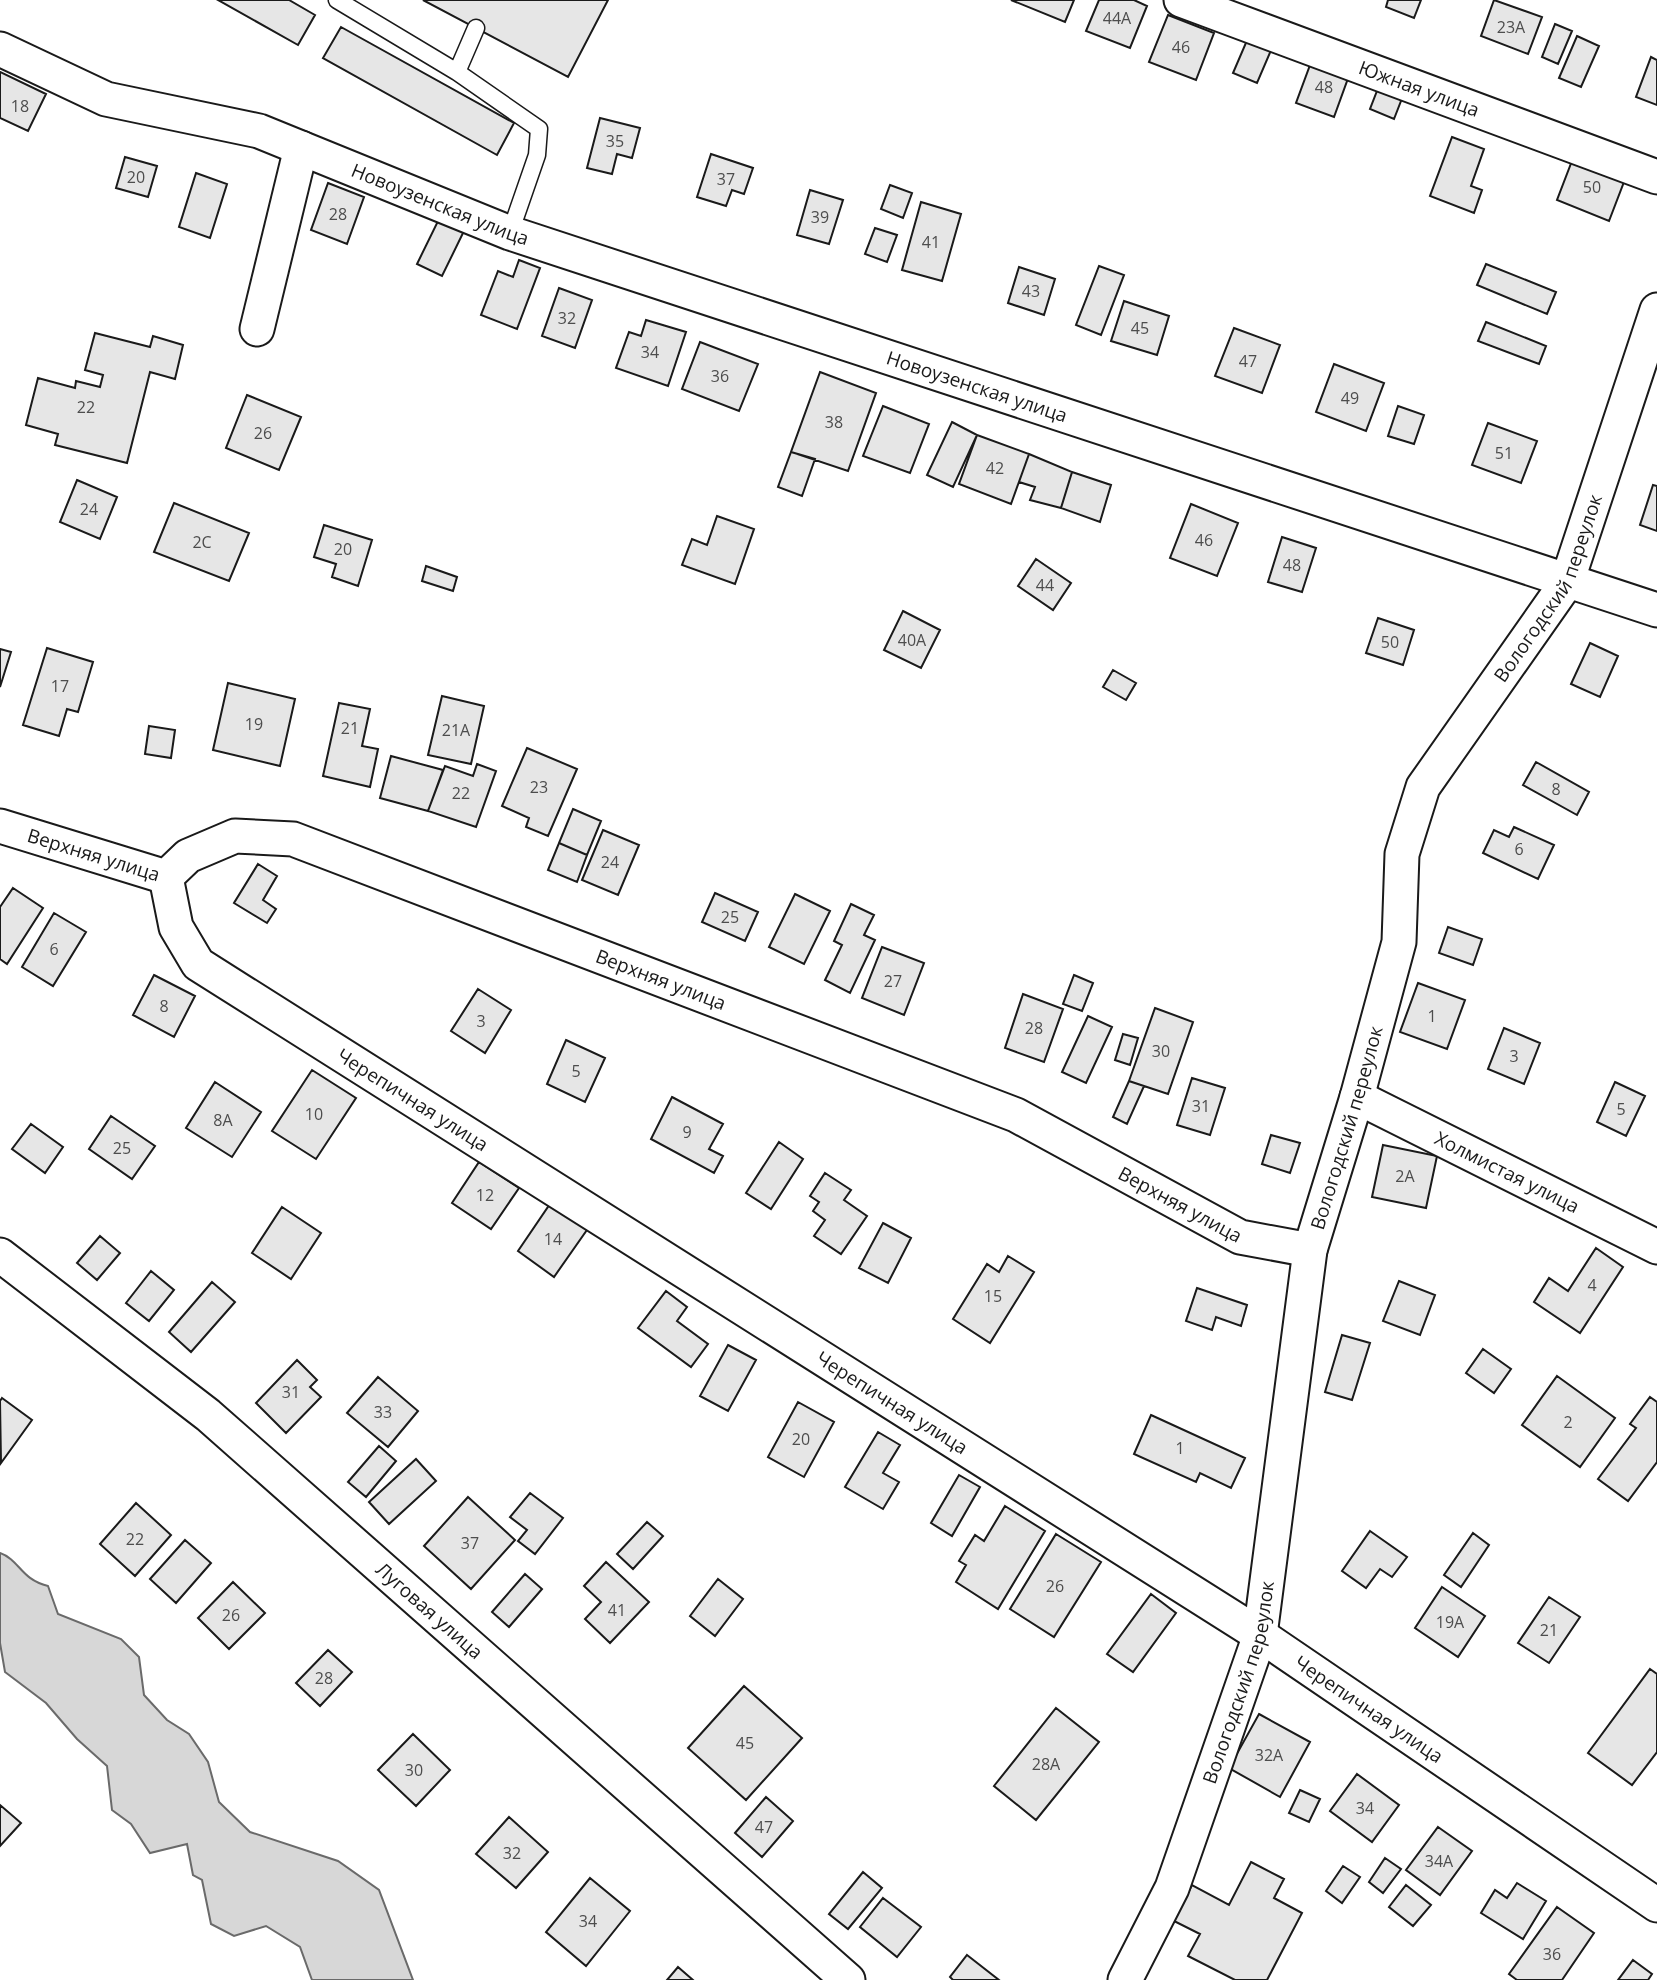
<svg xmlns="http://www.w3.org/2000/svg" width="1657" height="1980" viewBox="0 0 1657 1980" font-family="'Open Sans',sans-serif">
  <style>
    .water { fill: #d7d7d7; stroke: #6a6a6a; stroke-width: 2 }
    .building { fill: #e6e6e6; stroke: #1a1a1a; stroke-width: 2 }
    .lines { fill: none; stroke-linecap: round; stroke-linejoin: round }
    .service-casing { stroke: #1a1a1a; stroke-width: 19 }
    .minor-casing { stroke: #1a1a1a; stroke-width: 37 }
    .service { stroke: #fff; stroke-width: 16 }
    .minor { stroke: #fff; stroke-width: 33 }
    .labels { text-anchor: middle; stroke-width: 5; stroke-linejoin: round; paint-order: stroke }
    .number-label { font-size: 16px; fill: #4d4d4d }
    .street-label { font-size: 19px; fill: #1a1a1a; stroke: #fff }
  </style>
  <rect width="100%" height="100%" fill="#fff"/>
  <path class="water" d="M0,1553C20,1560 20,1579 48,1586L58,1614L121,1639L139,1657L144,1695L167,1720L189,1734L208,1762L219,1802L250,1832L338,1861L379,1890L413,1980H312L300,1947L266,1926L234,1936L211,1924L202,1880L193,1875L187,1844L150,1853L131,1824L112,1810L107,1766L77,1739L46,1703L5,1672L0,1643Z"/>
  <path class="building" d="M218,0H289L315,15L298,45Z
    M423,0H608L568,77Z
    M1011,0H1074L1065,22Z
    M1099,0H1134L1147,6L1130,48L1086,31Z
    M1388,0H1421L1414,18L1386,7Z
    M1494,0L1542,17L1528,54L1481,36Z
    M1168,15L1214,33L1196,80L1149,62Z
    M1555,24L1572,31L1558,64L1542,57Z
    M341,27L514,123L497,155L323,58Z
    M1577,36L1599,46L1581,87L1559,78Z
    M1248,38L1272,48L1257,83L1233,73Z
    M1313,57L1351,70L1334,117L1296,103Z
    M1651,57L1657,60V105L1636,97Z
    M0,72L46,94L28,131L0,118Z
    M1382,78L1406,88L1394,119L1370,109Z
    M600,118L640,128L632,158L617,154L612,174L587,168Z
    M1452,137L1484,149L1471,186L1482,190L1474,213L1430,196Z
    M1575,153L1627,174L1609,221L1557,200Z
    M711,154L753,168L744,194L732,190L726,206L697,197Z
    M125,157L157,166L148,197L116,188Z
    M196,173L227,184L210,238L179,227Z
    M328,183L364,197L347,244L311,230Z
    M890,185L912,193L903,218L881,209Z
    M810,190L843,200L829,244L797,235Z
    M921,202L961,214L942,281L902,270Z
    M439,219L464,231L442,276L417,264Z
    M875,228L897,235L887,262L865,254Z
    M519,260L540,268L517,329L481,315L498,271L513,277Z
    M1486,264L1556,292L1547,314L1477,285Z
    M1099,266L1124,275L1101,335L1076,325Z
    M1019,267L1055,279L1044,315L1008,303Z
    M559,288L592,300L575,348L542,336Z
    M1124,301L1169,316L1157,355L1111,341Z
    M646,320L686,332L668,386L616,368L629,332L641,336Z
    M1486,322L1546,346L1539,364L1478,341Z
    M1234,328L1280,345L1262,393L1215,376Z
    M95,333L150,347L153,336L183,345L175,379L150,372L127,463L55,445L58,434L26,425L38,378L75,388L76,381L100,387L103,375L85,370Z
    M700,342L758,364L739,411L682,389Z
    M1334,364L1384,383L1366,431L1316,412Z
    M820,372L876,393L848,471L791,452Z
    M247,395L301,417L279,470L226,448Z
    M883,406L929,424L910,473L863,456Z
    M1398,406L1424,415L1414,444L1388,436Z
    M952,422L977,435L953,487L927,475Z
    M1488,423L1537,441L1521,483L1472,465Z
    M977,435L1029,454L1011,504L959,484Z
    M791,452L815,459L802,496L778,487Z
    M1029,454L1072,472L1061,508L1030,500L1035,487L1019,482Z
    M1072,472L1111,485L1100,522L1061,508Z
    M77,480L117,497L100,539L60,522Z
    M1653,485L1657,486V531L1640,525Z
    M174,503L249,533L229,581L154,552Z
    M1191,504L1238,523L1217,576L1170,558Z
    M717,516L754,529L735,584L682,565L692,539L707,545Z
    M324,525L372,540L358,586L332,577L336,564L314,557Z
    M1282,537L1316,548L1302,592L1268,582Z
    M1036,559L1071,583L1053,610L1018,586Z
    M426,566L457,577L453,591L422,581Z
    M903,611L940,630L921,668L884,650Z
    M1378,618L1414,630L1403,665L1366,653Z
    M1590,643L1618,656L1600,697L1571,684Z
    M47,648L93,662L78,712L67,709L59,736L23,725Z
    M0,649L11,652L0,687Z
    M1113,670L1136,683L1126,700L1103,687Z
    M228,683L295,699L280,766L213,750Z
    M442,696L484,706L471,764L428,755Z
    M339,703L370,709L362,746L378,749L370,787L323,776Z
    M149,726L175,730L171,758L145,754Z
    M527,748L577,769L548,836L526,827L529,818L502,806Z
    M391,756L443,770L428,811L380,798Z
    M1536,762L1589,792L1577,815L1523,785Z
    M477,764L496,771L476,827L428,811L445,766L473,776Z
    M573,809L601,821L587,855L559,843Z
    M1514,827L1554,845L1538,879L1483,853L1494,830L1509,837Z
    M603,830L639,845L618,895L582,880Z
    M559,843L587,855L577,882L548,870Z
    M258,864L277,876L263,900L276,909L267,923L234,903Z
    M13,888L43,908L7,964L0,959V907Z
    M715,893L758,912L745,941L702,922Z
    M795,894L830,911L804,964L769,947Z
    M851,904L874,915L864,935L875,940L850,993L825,980L842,945L834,941Z
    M54,913L86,932L53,986L22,967Z
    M1448,927L1482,939L1473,965L1439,953Z
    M882,947L924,963L904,1015L862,998Z
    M154,975L195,996L174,1037L133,1015Z
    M1074,975L1093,983L1082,1011L1063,1004Z
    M1418,983L1465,1000L1447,1049L1400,1032Z
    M478,989L511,1010L485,1053L451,1031Z
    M1023,994L1063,1009L1044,1062L1005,1048Z
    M1155,1008L1193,1022L1168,1094L1129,1081Z
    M1088,1016L1112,1027L1086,1083L1062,1072Z
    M1504,1028L1540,1043L1524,1084L1488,1069Z
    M1123,1034L1138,1038L1130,1065L1115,1060Z
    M566,1040L605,1058L585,1102L547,1084Z
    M312,1070L356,1098L316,1159L272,1131Z
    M1192,1078L1225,1088L1210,1135L1177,1125Z
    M1129,1081L1144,1086L1127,1124L1113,1117Z
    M215,1082L261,1112L232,1157L186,1128Z
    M1615,1082L1645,1096L1626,1136L1597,1122Z
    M672,1097L723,1124L709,1149L723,1156L714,1173L651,1139Z
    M111,1116L155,1146L132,1179L89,1149Z
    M31,1124L63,1147L45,1173L12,1149Z
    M1271,1135L1300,1143L1290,1173L1262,1164Z
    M779,1142L803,1159L771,1209L746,1193Z
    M1383,1145L1437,1156L1426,1208L1372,1197Z
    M479,1162L519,1188L491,1229L452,1203Z
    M825,1173L851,1190L844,1200L867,1216L841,1254L814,1236L825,1220L813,1211L819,1202L810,1196Z
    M552,1201L589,1227L554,1277L518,1251Z
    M282,1207L321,1233L291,1279L252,1253Z
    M883,1223L911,1238L888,1283L859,1268Z
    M100,1236L120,1253L97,1280L77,1263Z
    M1596,1248L1623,1267L1580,1333L1534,1302L1549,1278L1568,1291Z
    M1008,1256L1034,1272L990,1343L953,1319L987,1264L999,1272Z
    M151,1271L174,1290L149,1321L126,1303Z
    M1399,1281L1435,1295L1420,1335L1383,1321Z
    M212,1282L235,1302L191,1352L169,1332Z
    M1197,1288L1247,1305L1241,1326L1216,1317L1212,1330L1186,1321Z
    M666,1291L687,1307L677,1321L708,1344L691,1367L638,1328Z
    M1342,1335L1370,1343L1352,1400L1325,1392Z
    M728,1345L756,1360L728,1411L700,1396Z
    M1483,1349L1511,1369L1494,1393L1466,1373Z
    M297,1360L317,1380L310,1387L321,1397L286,1433L256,1403Z
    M1557,1376L1615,1418L1580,1467L1522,1425Z
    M378,1377L418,1411L388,1447L347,1413Z
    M1650,1397L1657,1402V1462L1628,1501L1598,1479L1636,1428L1630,1424Z
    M2,1398L32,1420L1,1463L0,1401Z
    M798,1402L834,1422L804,1477L768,1457Z
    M1151,1415L1245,1458L1231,1488L1200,1473L1196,1482L1134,1454Z
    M878,1432L900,1445L883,1473L899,1482L883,1509L845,1487Z
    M379,1446L396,1461L366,1497L348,1482Z
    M416,1459L436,1481L389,1524L369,1502Z
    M959,1475L980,1487L952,1536L931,1523Z
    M530,1493L563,1518L535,1554L518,1541L527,1530L510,1517Z
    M468,1497L515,1540L471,1589L424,1546Z
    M136,1503L171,1535L135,1576L100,1544Z
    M1005,1506L1045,1531L998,1609L956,1582L966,1565L959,1561L975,1535L984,1541Z
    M647,1522L663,1536L633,1569L617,1554Z
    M1370,1531L1407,1557L1392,1577L1380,1569L1366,1588L1342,1571Z
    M1473,1533L1489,1545L1461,1587L1444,1575Z
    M1056,1534L1101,1562L1054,1637L1010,1609Z
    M185,1540L211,1563L176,1603L150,1579Z
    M606,1562L649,1602L610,1643L585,1619L601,1602L584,1586Z
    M525,1574L542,1589L509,1627L492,1612Z
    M718,1579L743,1599L715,1636L690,1616Z
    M233,1582L265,1613L229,1649L198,1618Z
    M1442,1587L1485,1616L1458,1657L1415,1628Z
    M1151,1594L1176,1613L1133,1672L1107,1654Z
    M1549,1597L1580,1617L1549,1663L1518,1643Z
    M328,1650L352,1672L320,1706L296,1683Z
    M1650,1669L1657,1674V1752L1632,1785L1588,1753Z
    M744,1686L802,1738L746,1800L688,1748Z
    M1056,1708L1099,1742L1036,1820L994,1786Z
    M1259,1714L1310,1742L1280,1797L1229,1768Z
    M413,1734L450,1770L416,1806L378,1770Z
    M1357,1774L1399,1805L1372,1842L1330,1811Z
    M1300,1790L1320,1799L1309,1822L1289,1813Z
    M766,1797L793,1821L762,1857L735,1833Z
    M0,1805L21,1823L0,1846Z
    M509,1817L548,1852L516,1888L476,1854Z
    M1438,1827L1472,1851L1440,1895L1406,1870Z
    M1385,1858L1401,1869L1383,1893L1369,1882Z
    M1251,1862L1284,1879L1274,1898L1302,1913L1267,1980H1235L1188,1956L1200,1934L1174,1921L1192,1885L1229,1905Z
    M1343,1866L1360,1877L1342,1903L1326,1891Z
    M863,1872L882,1888L848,1929L829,1914Z
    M590,1878L630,1911L586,1966L546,1932Z
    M1517,1883L1546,1901L1523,1939L1481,1913L1495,1890L1507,1898Z
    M1406,1885L1431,1905L1413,1926L1389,1907Z
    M883,1898L921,1927L897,1957L860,1927Z
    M1557,1907L1594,1933L1562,1980H1517L1509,1974Z
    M967,1955L999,1980H953L950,1977Z
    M1633,1960L1652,1974L1648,1980H1618Z
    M678,1967L693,1980H667Z"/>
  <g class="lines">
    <defs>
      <path id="service" d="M337,0L457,72L539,129L537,155L510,233
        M457,72L476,28"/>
      <g id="minor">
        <path id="s1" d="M1181,0L1657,177"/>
        <path id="s2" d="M0,49L106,99L259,131L510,233L1657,610"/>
        <path d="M257,329L301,148"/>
        <path id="s3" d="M0,826L166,877L188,856L235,836L293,839L1016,1115L1240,1237L1310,1250"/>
        <path id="s4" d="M166,877L176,927L198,964L1260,1635L1657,1905"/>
        <path id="s5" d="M1357,1097L1657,1247"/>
        <path id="s6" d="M0,1255L208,1415L848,1980"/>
        <path id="s7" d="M1125,1980L1172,1888L1260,1635L1310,1250L1357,1097L1399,942L1402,854L1423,787L1567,582L1657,310"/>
      </g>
    </defs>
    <use href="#service" class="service-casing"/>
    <use href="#minor" class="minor-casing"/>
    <use href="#service" class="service"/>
    <use href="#minor" class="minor"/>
  </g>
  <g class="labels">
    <g class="number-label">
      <text x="1117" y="24">44А</text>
      <text x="1511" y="33">23А</text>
      <text x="1181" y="53">46</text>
      <text x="1324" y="93">48</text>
      <text x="20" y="112">18</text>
      <text x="615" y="147">35</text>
      <text x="136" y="183">20</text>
      <text x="726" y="185">37</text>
      <text x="1592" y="193">50</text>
      <text x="338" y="220">28</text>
      <text x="820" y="223">39</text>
      <text x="931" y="248">41</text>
      <text x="1031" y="297">43</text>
      <text x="567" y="324">32</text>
      <text x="1140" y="334">45</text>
      <text x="650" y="358">34</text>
      <text x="1248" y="367">47</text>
      <text x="720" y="382">36</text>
      <text x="1350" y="404">49</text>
      <text x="86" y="413">22</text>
      <text x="834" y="428">38</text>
      <text x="263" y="439">26</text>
      <text x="1504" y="459">51</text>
      <text x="995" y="474">42</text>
      <text x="89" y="515">24</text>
      <text x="1204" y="546">46</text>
      <text x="202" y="548">2С</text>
      <text x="343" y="555">20</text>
      <text x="1292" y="571">48</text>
      <text x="1045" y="591">44</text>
      <text x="912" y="646">40А</text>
      <text x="1390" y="648">50</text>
      <text x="60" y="692">17</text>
      <text x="254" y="730">19</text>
      <text x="350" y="734">21</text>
      <text x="456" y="736">21А</text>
      <text x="539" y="793">23</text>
      <text x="1556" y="795">8</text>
      <text x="461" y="799">22</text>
      <text x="1519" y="855">6</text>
      <text x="610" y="868">24</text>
      <text x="730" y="923">25</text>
      <text x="54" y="955">6</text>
      <text x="893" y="987">27</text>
      <text x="164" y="1012">8</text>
      <text x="1432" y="1022">1</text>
      <text x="481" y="1027">3</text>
      <text x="1034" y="1034">28</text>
      <text x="1161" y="1057">30</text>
      <text x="1514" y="1062">3</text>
      <text x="576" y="1077">5</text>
      <text x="1201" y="1112">31</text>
      <text x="1621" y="1115">5</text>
      <text x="314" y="1120">10</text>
      <text x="223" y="1126">8А</text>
      <text x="687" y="1138">9</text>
      <text x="122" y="1154">25</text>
      <text x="1405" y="1182">2А</text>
      <text x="485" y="1201">12</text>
      <text x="553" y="1245">14</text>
      <text x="1592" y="1291">4</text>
      <text x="993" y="1302">15</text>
      <text x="291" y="1398">31</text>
      <text x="383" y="1418">33</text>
      <text x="1568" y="1428">2</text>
      <text x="801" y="1445">20</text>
      <text x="1180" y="1454">1</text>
      <text x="135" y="1545">22</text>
      <text x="470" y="1549">37</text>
      <text x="1055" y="1592">26</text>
      <text x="617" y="1616">41</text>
      <text x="231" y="1621">26</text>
      <text x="1450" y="1628">19А</text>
      <text x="1549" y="1636">21</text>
      <text x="324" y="1684">28</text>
      <text x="745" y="1749">45</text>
      <text x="1269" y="1761">32А</text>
      <text x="1046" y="1770">28А</text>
      <text x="414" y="1776">30</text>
      <text x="1365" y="1814">34</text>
      <text x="764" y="1833">47</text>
      <text x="512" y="1859">32</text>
      <text x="1439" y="1867">34А</text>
      <text x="588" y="1927">34</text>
      <text x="1552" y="1960">36</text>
    </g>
    <g class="street-label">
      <text dy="7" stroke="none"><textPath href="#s1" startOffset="254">Южная улица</textPath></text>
      <text dy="7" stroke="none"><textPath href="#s2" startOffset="469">Новоузенская улица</textPath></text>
      <text dy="7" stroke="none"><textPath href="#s2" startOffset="1036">Новоузенская улица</textPath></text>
      <text dy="7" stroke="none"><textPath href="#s7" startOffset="1475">Вологодский переулок</textPath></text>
      <text dy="7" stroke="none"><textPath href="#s3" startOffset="98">Верхняя улица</textPath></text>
      <text dy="7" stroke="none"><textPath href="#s3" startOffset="707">Верхняя улица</textPath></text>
      <text dy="7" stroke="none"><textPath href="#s4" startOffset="348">Черепичная улица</textPath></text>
      <text dy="7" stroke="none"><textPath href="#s7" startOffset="887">Вологодский переулок</textPath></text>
      <text dy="7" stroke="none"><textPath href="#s5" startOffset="168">Холмистая улица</textPath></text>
      <text dy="7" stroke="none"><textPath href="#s3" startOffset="1274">Верхняя улица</textPath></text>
      <text dy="7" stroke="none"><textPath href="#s4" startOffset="915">Черепичная улица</textPath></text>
      <text dy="7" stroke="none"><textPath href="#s6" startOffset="558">Луговая улица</textPath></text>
      <text dy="7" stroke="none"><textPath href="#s7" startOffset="320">Вологодский переулок</textPath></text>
      <text dy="7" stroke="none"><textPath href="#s4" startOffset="1482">Черепичная улица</textPath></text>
    </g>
  </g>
</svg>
